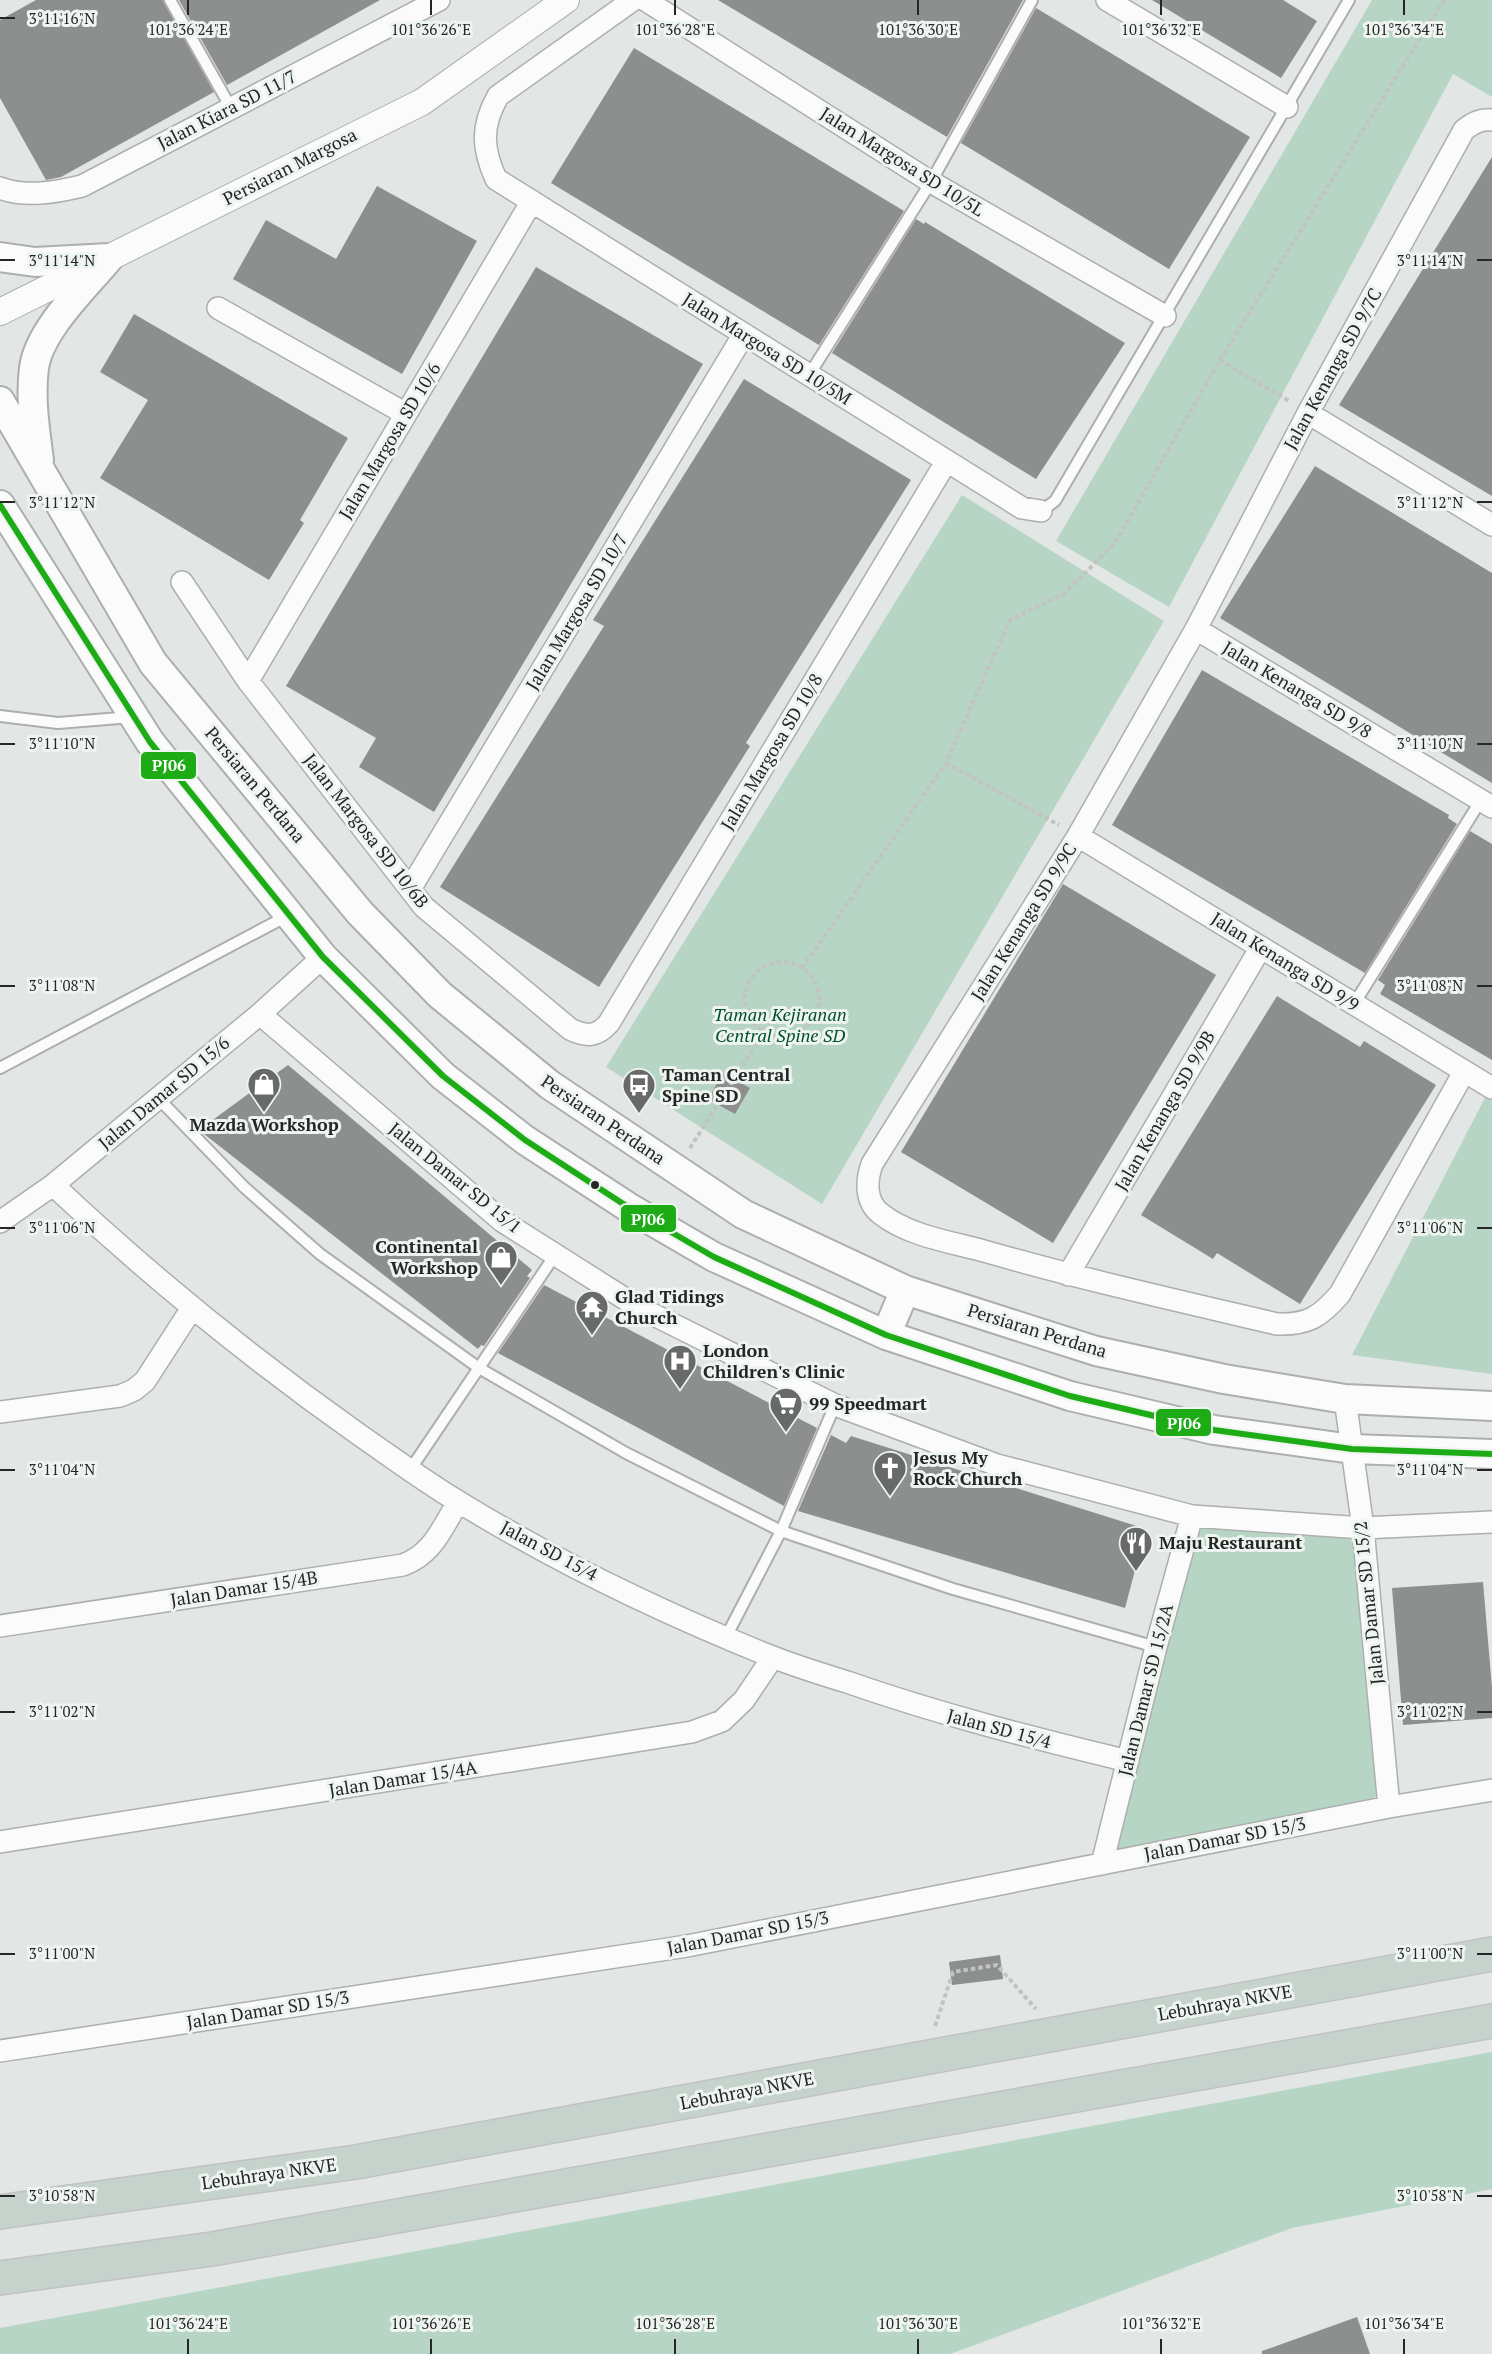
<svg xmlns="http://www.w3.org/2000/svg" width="1492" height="2354" viewBox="0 0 1492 2354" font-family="'PT Serif',serif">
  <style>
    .green { fill: #b7d5c4 }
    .building { fill: #8c8f8e }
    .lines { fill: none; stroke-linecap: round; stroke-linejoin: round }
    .service-casing { stroke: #adafae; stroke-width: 14 }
    .minor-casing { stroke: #adafae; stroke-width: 24 }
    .tertiary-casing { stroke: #adafae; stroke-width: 28 }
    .secondary-casing { stroke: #adafae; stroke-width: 32 }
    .motorway-casing { stroke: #c1c3c2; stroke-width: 36 }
    .path { stroke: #c2c4c3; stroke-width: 4; stroke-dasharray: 4.5 3; stroke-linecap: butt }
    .service { stroke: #fbfbfb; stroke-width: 10 }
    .minor { stroke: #fbfbfb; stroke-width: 21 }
    .tertiary { stroke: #fbfbfb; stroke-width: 26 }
    .secondary { stroke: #fbfbfb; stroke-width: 28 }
    .motorway { stroke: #c5d3cc; stroke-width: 33 }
    .bus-1-casing { stroke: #eef4f0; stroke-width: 10 }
    .bus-1 { stroke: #1dac16; stroke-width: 6 }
    .ticks { fill: none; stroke: #252726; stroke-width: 2 }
    .bus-dot { fill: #252726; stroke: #eef4f0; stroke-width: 2 }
    .labels { text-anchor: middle; stroke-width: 6; stroke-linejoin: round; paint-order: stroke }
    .street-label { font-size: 18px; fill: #252726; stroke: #eef4f0 }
    .park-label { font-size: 18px; font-style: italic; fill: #004f30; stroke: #eef4f0 }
    .poi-label { font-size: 18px; font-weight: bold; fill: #252726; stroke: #eef4f0; text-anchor: start }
    .ticks-label { font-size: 15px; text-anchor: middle; fill: #252726; stroke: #eef4f0; stroke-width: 6; stroke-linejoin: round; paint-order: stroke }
    .line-badge { stroke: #eef4f0; stroke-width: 2 }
    .badge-label { font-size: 16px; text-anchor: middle; font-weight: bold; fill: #fff }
  </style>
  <rect width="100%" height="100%" fill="#e2e6e4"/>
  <path class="green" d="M1372,0H1492V97L1453,74L1169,607L1056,541Z
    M962,495L1164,621L822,1204L606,1067Z
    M1488,1092L1492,1095V1374L1352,1355Z
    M1198,1527L1354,1534L1382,1796L1115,1853Z
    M1492,2052V2189L1292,2228L950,2354H0V2328Z"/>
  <path class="building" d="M36,0H163L214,92L61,177L46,180L0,98V20Z
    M179,0H380L227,85Z
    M718,0H1023L947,137Z
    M1152,0H1283L1317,21L1281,78Z
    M1036,8L1250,137L1169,269L961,143Z
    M634,48L904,211L819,345L551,183Z
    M1492,157V496L1339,405Z
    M377,186L477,241L402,374L233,279L266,220L336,259Z
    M916,219L924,224L925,222L1125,343L1036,479L832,353Z
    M536,267L703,364L434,812L359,767L376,738L286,686Z
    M134,314L348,438L300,520L304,523L269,580L100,478L148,400L100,372Z
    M744,379L911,480L746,743L750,746L599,987L440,887L604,626L593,620Z
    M1315,466L1492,573V783L1220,618Z
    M1202,670L1449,815L1448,818L1457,824L1365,973L1112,825Z
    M1470,831L1492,844V1060L1380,994L1385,985L1378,980Z
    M1063,884L1216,975L1053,1243L901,1152Z
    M1277,996L1360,1047L1364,1041L1436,1085L1300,1304L1217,1253L1213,1259L1141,1215Z
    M288,1065L532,1270L527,1276L530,1278L484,1346L481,1345L478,1349L199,1130Z
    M723,1073L750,1088L735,1114L708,1099Z
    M544,1285L817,1428L784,1506L498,1353Z
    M831,1435L846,1443L851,1436L1146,1529L1125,1608L798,1511Z
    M1483,1582L1492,1688V1718L1403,1725L1392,1588Z
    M1000,1955L1003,1979L952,1985L949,1962Z
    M1357,2317L1370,2354H1262V2351Z"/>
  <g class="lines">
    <defs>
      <path id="service" d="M170,0L231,108
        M809,375L931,182L1032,0
        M1041,511L1055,501L1349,0
        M0,716L58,723L132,717
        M1354,1004L1481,800
        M0,1068L287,916
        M158,1098L244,1187L320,1254L479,1368L626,1453L781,1531L953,1589L1156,1647
        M410,1470L555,1255
        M726,1637L781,1531L835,1405"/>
      <path id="minor" d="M633,0L498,96C481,126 482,148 496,179L1022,508L1041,511
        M645,0L931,182L1165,316
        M1107,0L1287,107
        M0,188C25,198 57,192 82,186L439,0
        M218,308L406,414
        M1308,413L1492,525
        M182,582L248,681L424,907L570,1029C586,1037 597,1037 609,1023L946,462
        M1196,629L1492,807
        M248,681L532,201
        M1078,836L1492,1088
        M410,889L744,334
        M260,1014L502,1221L638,1307L835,1405L997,1465L1192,1516L1363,1528L1492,1522
        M1464,1072L1340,1294C1320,1317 1308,1325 1277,1324C1179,1301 1081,1279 984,1251C951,1242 909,1236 881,1214C865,1202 866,1181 872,1164L1078,836L1196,629L1308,413L1464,130C1473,123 1480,119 1492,120
        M53,1185C150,1276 252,1359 361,1436C393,1458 425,1482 459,1502C557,1562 663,1613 770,1656C795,1666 821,1674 847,1682C939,1714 1032,1738 1128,1761
        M0,1222L53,1185L260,1014L323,957
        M1068,1275L1261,947
        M1345,1399L1363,1528L1389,1807
        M0,1412L120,1396L134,1390L145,1381L192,1308
        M0,1626L403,1565C433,1554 442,1528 458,1502
        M0,1842L692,1732L722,1721L744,1700L773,1657
        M1102,1864L1156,1647L1192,1516
        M0,2051L687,1946L1389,1807L1492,1790"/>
      <path id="tertiary" d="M0,312L422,102L566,0"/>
      <path id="secondary" d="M0,257L35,262L109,258
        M0,401L153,663L360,913L440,995L550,1085L743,1214L905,1290L1096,1351L1224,1379L1345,1399L1492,1406
        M39,460C35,430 30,398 34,368C39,330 85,287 109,258
        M0,505L150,742L323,957L443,1076L525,1140L628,1207L714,1257L886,1335L1070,1396L1214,1430L1352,1449L1492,1454
        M886,1335L905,1290"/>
      <path id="motorway" d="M0,2212L356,2162L1492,1954
        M0,2278L212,2249L1492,2021"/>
    </defs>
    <use href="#service" class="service-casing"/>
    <use href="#minor" class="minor-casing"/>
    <use href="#tertiary" class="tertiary-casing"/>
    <use href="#secondary" class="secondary-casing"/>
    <use href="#motorway" class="motorway-casing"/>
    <path class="path" d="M1220,360L1289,401
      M946,763L1059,825
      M745 999a37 37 0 1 1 74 0a37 37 0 1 1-74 0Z
      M802,968L946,763L1010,620L1064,594L1115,543L1220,360L1444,0
      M690,1148L764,1032
      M935,2026L953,1972L997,1965L1036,2009"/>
    <use href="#service" class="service"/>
    <use href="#minor" class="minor"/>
    <use href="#tertiary" class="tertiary"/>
    <use href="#secondary" class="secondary"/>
    <use href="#motorway" class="motorway"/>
    <defs>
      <path id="bus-1" d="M0,505L150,742L323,957L443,1076L525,1140L628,1207L714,1257L886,1335L1070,1396L1214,1430L1352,1449L1492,1454"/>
    </defs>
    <use href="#bus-1" class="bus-1-casing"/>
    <use href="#bus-1" class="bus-1"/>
  </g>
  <path class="ticks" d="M188,0V15M431,0V15M675,0V15M918,0V15M1161,0V15M1404,0V15M0,18H15M0,260H15M1477,260H1492M0,502H15M1477,502H1492M0,744H15M1477,744H1492M0,986H15M1477,986H1492M0,1228H15M1477,1228H1492M0,1470H15M1477,1470H1492M0,1712H15M1477,1712H1492M0,1954H15M1477,1954H1492M0,2196H15M1477,2196H1492M188,2339V2354M431,2339V2354M675,2339V2354M918,2339V2354M1161,2339V2354M1404,2339V2354"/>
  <defs>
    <symbol id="shop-pin" viewBox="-11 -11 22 30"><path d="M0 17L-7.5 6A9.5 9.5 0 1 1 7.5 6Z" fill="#676a68" stroke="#eef4f0"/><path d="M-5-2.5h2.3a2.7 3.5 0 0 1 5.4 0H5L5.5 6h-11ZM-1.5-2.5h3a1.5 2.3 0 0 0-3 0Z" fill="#fff"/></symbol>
    <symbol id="bus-pin" viewBox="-11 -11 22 30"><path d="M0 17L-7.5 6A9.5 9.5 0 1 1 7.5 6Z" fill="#676a68" stroke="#eef4f0"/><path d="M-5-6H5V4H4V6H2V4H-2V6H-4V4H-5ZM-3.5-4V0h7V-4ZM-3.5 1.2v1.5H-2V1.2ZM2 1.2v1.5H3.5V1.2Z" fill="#fff"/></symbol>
    <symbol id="temple-pin" viewBox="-11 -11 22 30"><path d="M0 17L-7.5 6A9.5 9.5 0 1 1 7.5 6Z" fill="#676a68" stroke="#eef4f0"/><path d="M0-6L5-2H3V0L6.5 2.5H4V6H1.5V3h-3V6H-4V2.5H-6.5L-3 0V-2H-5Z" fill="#fff"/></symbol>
    <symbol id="hospital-pin" viewBox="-11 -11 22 30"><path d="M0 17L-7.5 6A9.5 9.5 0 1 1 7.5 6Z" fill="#676a68" stroke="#eef4f0"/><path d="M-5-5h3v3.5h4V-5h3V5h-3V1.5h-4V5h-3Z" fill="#fff"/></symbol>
    <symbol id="supermarket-pin" viewBox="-11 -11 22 30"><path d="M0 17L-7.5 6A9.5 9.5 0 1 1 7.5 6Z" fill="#676a68" stroke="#eef4f0"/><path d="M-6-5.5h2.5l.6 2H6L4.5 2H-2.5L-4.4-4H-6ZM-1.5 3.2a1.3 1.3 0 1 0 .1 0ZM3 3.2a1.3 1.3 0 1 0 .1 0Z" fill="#fff"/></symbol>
    <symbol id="church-pin" viewBox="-11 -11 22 30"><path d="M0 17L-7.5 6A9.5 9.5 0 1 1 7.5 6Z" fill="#676a68" stroke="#eef4f0"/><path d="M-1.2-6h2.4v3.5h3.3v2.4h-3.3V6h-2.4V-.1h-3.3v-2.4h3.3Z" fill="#fff"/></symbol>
    <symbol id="restaurant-pin" viewBox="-11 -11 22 30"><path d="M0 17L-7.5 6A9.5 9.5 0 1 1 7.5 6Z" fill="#676a68" stroke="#eef4f0"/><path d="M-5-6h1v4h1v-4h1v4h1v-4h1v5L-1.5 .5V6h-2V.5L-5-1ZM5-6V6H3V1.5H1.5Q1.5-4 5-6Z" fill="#fff"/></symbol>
  </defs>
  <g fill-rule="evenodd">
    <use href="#shop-pin" x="245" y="1065" width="38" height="52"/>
    <use href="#bus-pin" x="620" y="1066" width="38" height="52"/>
    <use href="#shop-pin" x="482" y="1238" width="38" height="52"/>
    <use href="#temple-pin" x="573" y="1288" width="38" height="52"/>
    <use href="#hospital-pin" x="661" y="1342" width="38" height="52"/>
    <use href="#supermarket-pin" x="767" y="1385" width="38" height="52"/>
    <use href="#church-pin" x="871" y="1449" width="38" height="52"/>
    <use href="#restaurant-pin" x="1117" y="1524" width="38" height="52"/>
  </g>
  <circle class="bus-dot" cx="595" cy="1185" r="5"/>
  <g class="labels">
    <g class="street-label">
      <text transform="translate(227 110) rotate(-27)" y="6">Jalan Kiara SD 11/7</text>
      <text transform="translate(902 162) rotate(32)" y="6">Jalan Margosa SD 10/5L</text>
      <text transform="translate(290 167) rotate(-27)" y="6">Persiaran Margosa</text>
      <text transform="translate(767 349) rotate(32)" y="6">Jalan Margosa SD 10/5M</text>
      <text transform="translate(1333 369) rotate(-61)" y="6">Jalan Kenanga SD 9/7C</text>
      <text transform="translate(390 441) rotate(-59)" y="6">Jalan Margosa SD 10/6</text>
      <text transform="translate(577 612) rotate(-59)" y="6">Jalan Margosa SD 10/7</text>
      <text transform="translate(1297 690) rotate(31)" y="6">Jalan Kenanga SD 9/8</text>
      <text transform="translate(772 752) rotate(-59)" y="6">Jalan Margosa SD 10/8</text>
      <text transform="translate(255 785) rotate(50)" y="6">Persiaran Perdana</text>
      <text transform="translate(366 831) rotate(52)" y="6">Jalan Margosa SD 10/6B</text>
      <text transform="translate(1024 922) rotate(-58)" y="6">Jalan Kenanga SD 9/9C</text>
      <text transform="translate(1285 962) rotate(32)" y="6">Jalan Kenanga SD 9/9</text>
      <text transform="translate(164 1093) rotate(-40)" y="6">Jalan Damar SD 15/6</text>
      <text transform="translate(1165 1111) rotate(-60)" y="6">Jalan Kenanga SD 9/9B</text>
      <text transform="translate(603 1120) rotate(34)" y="6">Persiaran Perdana</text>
      <text transform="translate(455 1178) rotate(39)" y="6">Jalan Damar SD 15/1</text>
      <text transform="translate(1037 1331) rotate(17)" y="6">Persiaran Perdana</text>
      <text transform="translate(549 1551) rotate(28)" y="6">Jalan SD 15/4</text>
      <text transform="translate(244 1589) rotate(-9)" y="6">Jalan Damar 15/4B</text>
      <text transform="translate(1369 1603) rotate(-96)" y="6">Jalan Damar SD 15/2</text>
      <text transform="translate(1146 1690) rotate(-76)" y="6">Jalan Damar SD 15/2A</text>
      <text transform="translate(999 1729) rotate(15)" y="6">Jalan SD 15/4</text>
      <text transform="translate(403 1779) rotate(-9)" y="6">Jalan Damar 15/4A</text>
      <text transform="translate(1225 1839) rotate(-11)" y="6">Jalan Damar SD 15/3</text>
      <text transform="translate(748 1933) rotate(-11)" y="6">Jalan Damar SD 15/3</text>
      <text transform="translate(1225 2003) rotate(-10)" y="6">Lebuhraya NKVE</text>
      <text transform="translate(268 2010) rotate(-9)" y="6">Jalan Damar SD 15/3</text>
      <text transform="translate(747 2091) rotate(-11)" y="6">Lebuhraya NKVE</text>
      <text transform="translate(269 2174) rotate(-8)" y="6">Lebuhraya NKVE</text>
    </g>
    <g class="park-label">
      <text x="780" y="1021">Taman Kejiranan<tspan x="780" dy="21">Central Spine SD</tspan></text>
    </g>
    <g class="poi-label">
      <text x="662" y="1081">Taman Central<tspan x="662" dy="21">Spine SD</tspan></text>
      <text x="264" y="1131" text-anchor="middle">Mazda Workshop</text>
      <text x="478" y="1253" text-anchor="end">Continental<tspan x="478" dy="21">Workshop</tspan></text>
      <text x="615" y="1303">Glad Tidings<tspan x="615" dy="21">Church</tspan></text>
      <text x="703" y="1357">London<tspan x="703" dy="21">Children's Clinic</tspan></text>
      <text x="809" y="1410">99 Speedmart</text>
      <text x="913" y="1464">Jesus My<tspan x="913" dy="21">Rock Church</tspan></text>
      <text x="1159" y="1549">Maju Restaurant</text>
    </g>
  </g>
  <g class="ticks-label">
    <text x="62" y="24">3°11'16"N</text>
    <text x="188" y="35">101°36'24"E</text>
    <text x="431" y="35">101°36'26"E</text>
    <text x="675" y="35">101°36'28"E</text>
    <text x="918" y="35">101°36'30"E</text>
    <text x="1161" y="35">101°36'32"E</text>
    <text x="1404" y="35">101°36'34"E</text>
    <text x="62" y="266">3°11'14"N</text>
    <text x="1430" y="266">3°11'14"N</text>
    <text x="62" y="508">3°11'12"N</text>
    <text x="1430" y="508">3°11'12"N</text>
    <text x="62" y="749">3°11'10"N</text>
    <text x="1430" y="749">3°11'10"N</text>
    <text x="62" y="991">3°11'08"N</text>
    <text x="1430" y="991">3°11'08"N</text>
    <text x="62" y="1233">3°11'06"N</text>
    <text x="1430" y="1233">3°11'06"N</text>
    <text x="62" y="1475">3°11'04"N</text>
    <text x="1430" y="1475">3°11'04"N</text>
    <text x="62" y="1717">3°11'02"N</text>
    <text x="1430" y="1717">3°11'02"N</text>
    <text x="62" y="1959">3°11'00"N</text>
    <text x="1430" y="1959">3°11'00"N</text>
    <text x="62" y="2201">3°10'58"N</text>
    <text x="1430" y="2201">3°10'58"N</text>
    <text x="188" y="2329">101°36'24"E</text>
    <text x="431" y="2329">101°36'26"E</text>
    <text x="675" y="2329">101°36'28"E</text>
    <text x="918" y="2329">101°36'30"E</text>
    <text x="1161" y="2329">101°36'32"E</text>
    <text x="1404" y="2329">101°36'34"E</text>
  </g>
  <g class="line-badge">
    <rect x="140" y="751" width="57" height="29" rx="6" fill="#1dac16"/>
    <rect x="620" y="1204" width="57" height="29" rx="6" fill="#1dac16"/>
    <rect x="1155" y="1408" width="57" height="29" rx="6" fill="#1dac16"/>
  </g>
  <g class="badge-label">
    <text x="169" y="771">PJ06</text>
    <text x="648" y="1225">PJ06</text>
    <text x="1184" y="1429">PJ06</text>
  </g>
</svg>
